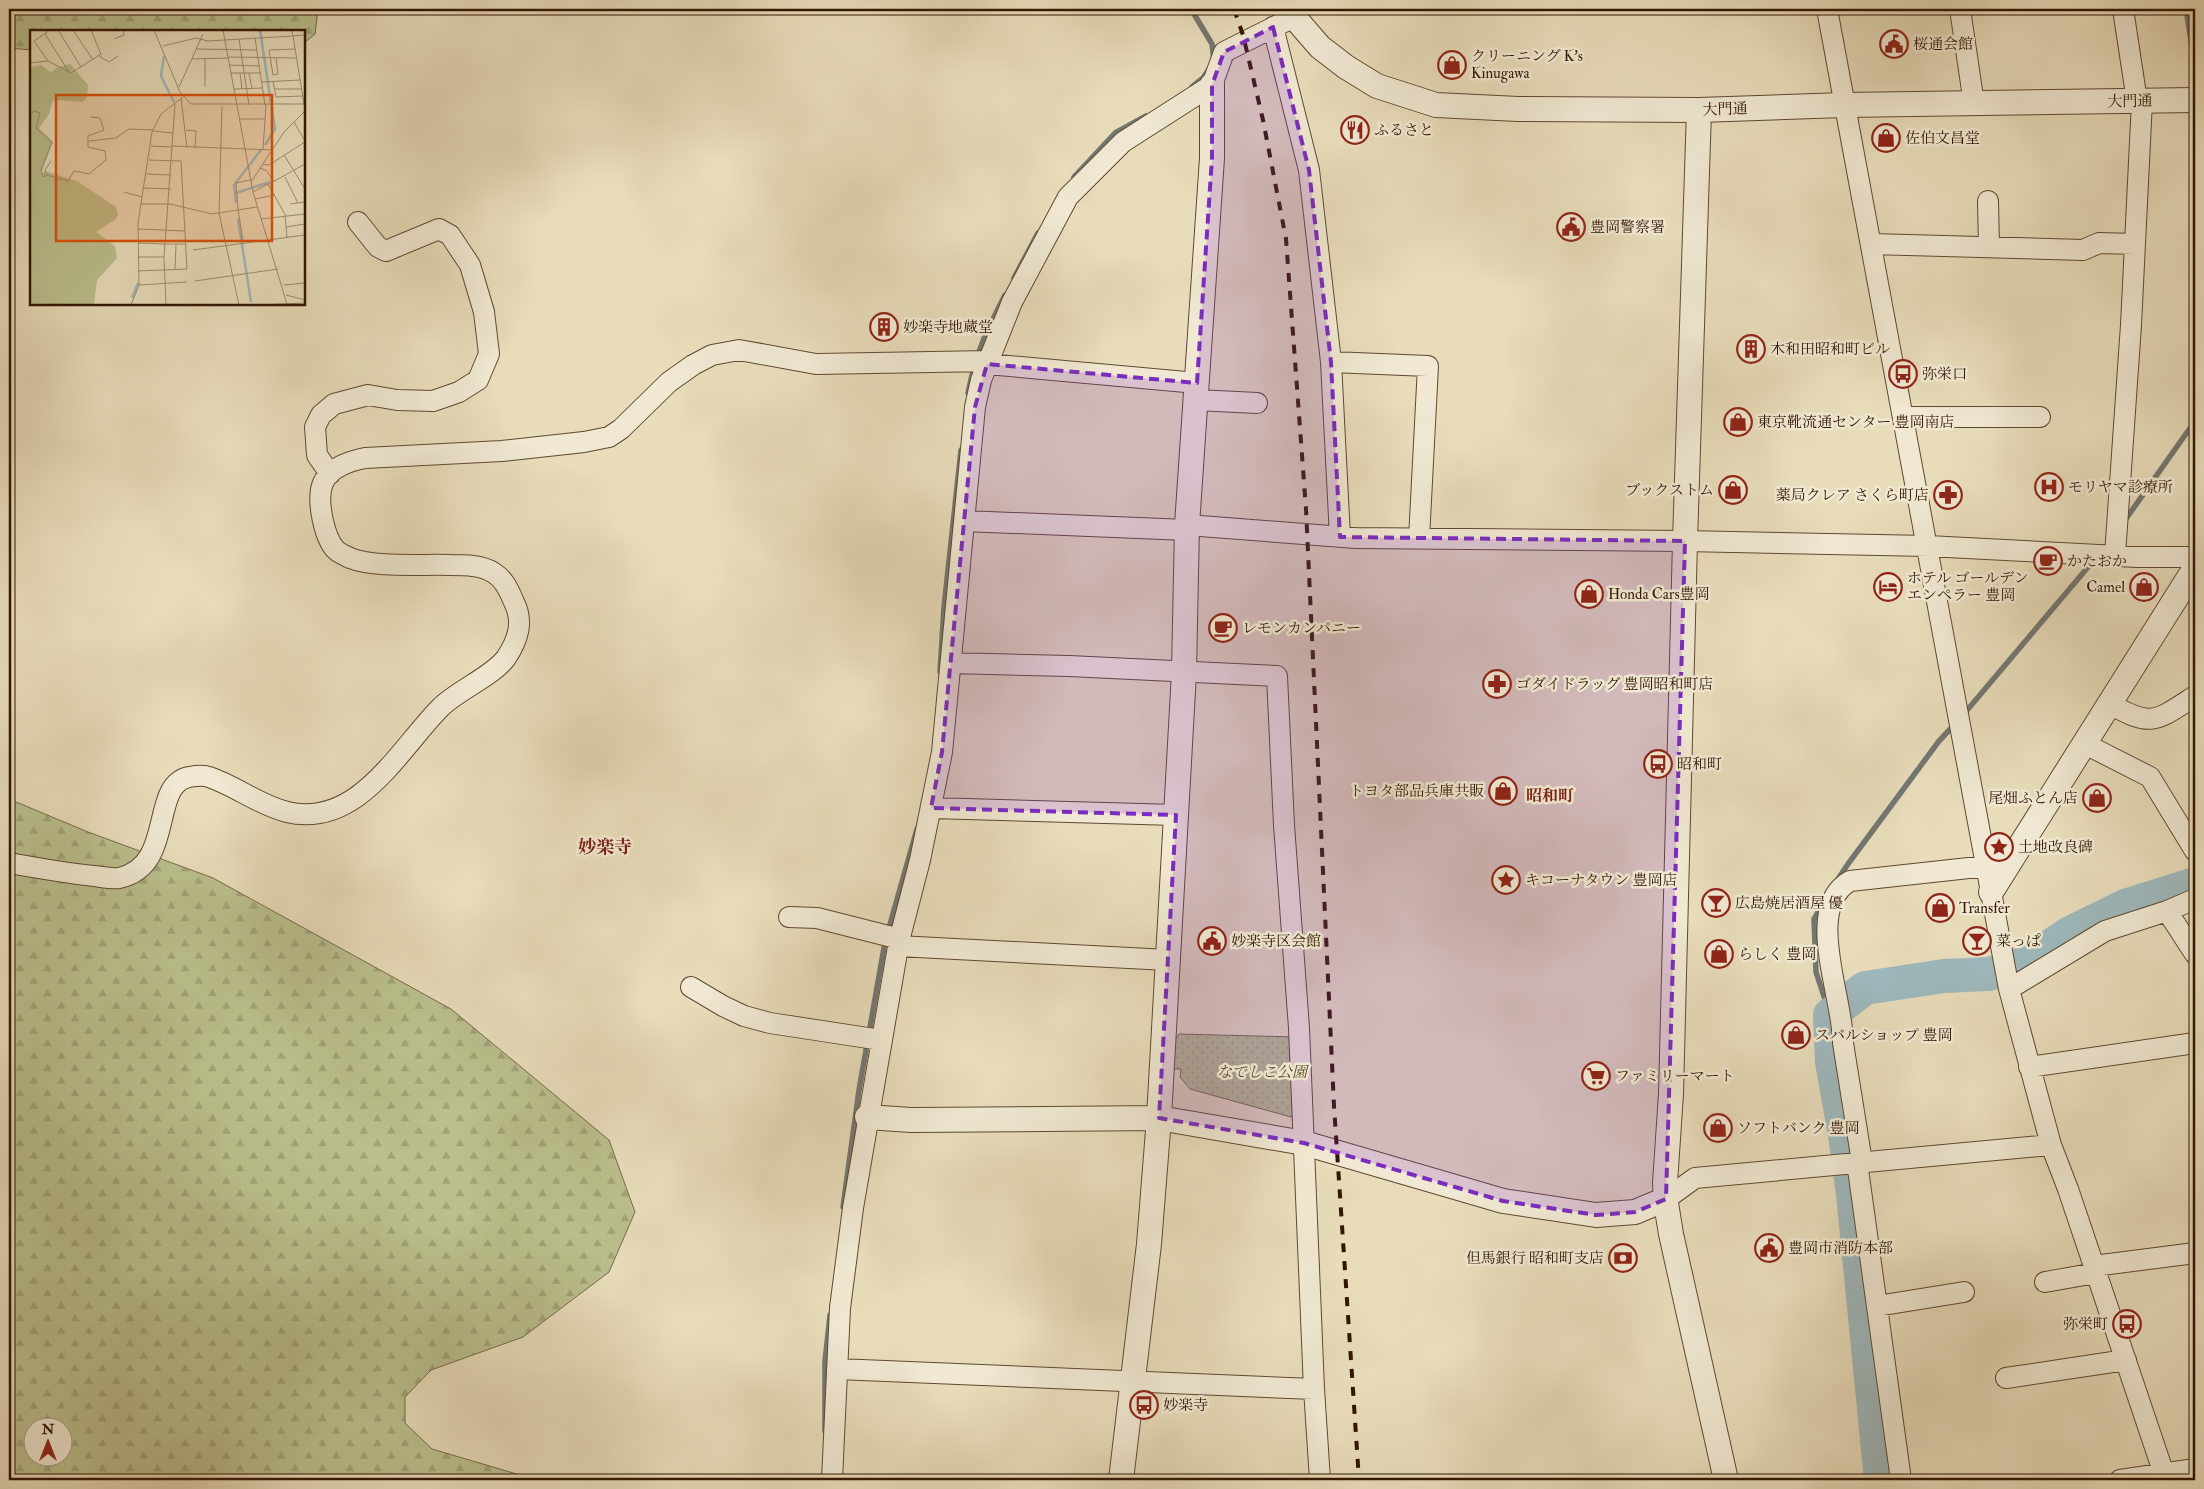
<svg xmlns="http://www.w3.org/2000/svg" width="2204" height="1489" viewBox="0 0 2204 1489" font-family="'IM FELL Double Pica','Noto Serif JP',serif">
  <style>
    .forest { fill: url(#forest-firs); stroke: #766a48; fill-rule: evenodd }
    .park { fill: url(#park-dots); stroke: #766a48 }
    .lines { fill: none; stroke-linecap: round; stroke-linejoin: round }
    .stream { stroke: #737772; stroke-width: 5.5 }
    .river { stroke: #9eb8bc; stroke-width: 34 }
    .minor-casing { stroke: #604831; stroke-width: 22 }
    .tertiary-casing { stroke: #604831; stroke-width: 26 }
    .minor { stroke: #f0e8d2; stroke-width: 20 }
    .tertiary { stroke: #f0e8d2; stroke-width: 24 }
    .rail { stroke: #321603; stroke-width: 4; stroke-dasharray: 9 9; stroke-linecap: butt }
    .marked { fill: #7b2cbf; fill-opacity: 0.2; stroke: #7b2cbf; stroke-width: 4; stroke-dasharray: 10 6; stroke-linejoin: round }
    .labels { text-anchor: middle; stroke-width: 5; stroke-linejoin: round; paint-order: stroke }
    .poi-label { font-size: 15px; fill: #321603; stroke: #f0e8d2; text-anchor: start }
    .street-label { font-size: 15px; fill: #321603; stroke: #f0e8d2 }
    .park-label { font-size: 15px; font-style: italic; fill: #5b492c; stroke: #f0e8d2 }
    .neighbourhood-label { font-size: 16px; font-weight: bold; fill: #7a1f14; stroke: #f0e8d2 }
    .quarter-label { font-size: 18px; font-weight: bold; fill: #7a1f14; stroke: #f0e8d2 }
    .inset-river { fill: none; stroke: #9eb8bc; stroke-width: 2.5 }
    .inset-road { fill: none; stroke: #9f8d71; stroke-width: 1 }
    .view { fill: #d6520b; fill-opacity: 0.15; stroke: #d6520b; stroke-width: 2.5 }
    .inset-edge { fill: none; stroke: #321603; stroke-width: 2.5 }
  </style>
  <defs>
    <pattern id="forest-firs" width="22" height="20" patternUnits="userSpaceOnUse" patternTransform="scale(1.25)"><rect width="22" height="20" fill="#babf8d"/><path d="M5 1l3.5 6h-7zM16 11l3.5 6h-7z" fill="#a0a378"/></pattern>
    <pattern id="park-dots" width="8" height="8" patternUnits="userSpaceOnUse" patternTransform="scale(1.25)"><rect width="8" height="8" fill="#babf8d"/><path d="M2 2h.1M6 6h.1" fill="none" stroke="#a0a378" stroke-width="1.8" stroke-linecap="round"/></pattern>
  </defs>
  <rect width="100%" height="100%" fill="#e8dcba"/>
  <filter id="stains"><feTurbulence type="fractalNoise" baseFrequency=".004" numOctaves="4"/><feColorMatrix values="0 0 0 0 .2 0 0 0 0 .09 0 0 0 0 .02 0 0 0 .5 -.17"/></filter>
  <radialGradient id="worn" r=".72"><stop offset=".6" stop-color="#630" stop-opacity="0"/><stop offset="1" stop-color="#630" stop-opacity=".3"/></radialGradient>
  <path class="forest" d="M9,9H318L315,34L304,43V31H31V50L9,48Z
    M9,799L88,832L213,878L451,1009L609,1140L635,1212L609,1272L523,1337L431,1370L405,1397V1423L432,1449L537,1480H9ZM32,1426H62V1456H32Z"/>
  <path class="park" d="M1179,1034L1296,1037L1299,1110L1291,1117L1190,1089L1180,1077L1181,1069H1173L1175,1039Z"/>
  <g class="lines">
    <path class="stream" d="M1191,9L1212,44L1214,61
      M2186,9L2195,65
      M1192,87L1203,78L1209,69
      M1074,177L1115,133L1146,116
      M1014,278L1038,233
      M977,357L986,333L1005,295
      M968,393L974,366
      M2123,523L2195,421
      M940,672L944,607L961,450
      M1963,715L2094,560
      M1836,882L1848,864L1939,741L1955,724
      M1822,905L1814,919L1816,972L1830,1015
      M843,1207L859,1090L885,942L917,829
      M825,1431V1361L830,1315"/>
    <path class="river" d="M1881,1480L1853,1194L1845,1135L1832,1062L1830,1015L1865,988L1944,976L1989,974L2025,963L2070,933L2125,906L2195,884"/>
    <defs>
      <path id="minor" d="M1827,9L2009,989L2051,1145L2068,1189L2166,1480
        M1960,9L1974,104
        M2123,9L2137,101
        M1273,27L1309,170L1331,362L1340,537
        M1988,201L1989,247
        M1871,244L2083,250L2099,243L2135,244
        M1331,362L1428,366L1419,539
        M987,364L1197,383
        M1196,400L1257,403
        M1903,417H2040
        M330,474L317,455L315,427L321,415L334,404L368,395L397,400L433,401L459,392L478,380L489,354L484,312L470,265L450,235L439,229L386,251L378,247L358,222
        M964,521L1187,530
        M1187,525L1356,538L1685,541L1928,546L2137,557H2195
        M2115,555L2131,325L2142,101
        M951,663L1069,666L1277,676L1284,825L1299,1028L1314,1389L1320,1480
        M2110,704C2152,728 2156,721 2195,696
        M2085,744L2150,777L2195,851
        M931,808L1176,815
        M9,863C37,868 65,873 94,876C102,877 112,879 119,878C176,866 149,785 189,777C195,776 204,775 209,777C236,786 259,805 287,812C358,829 399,749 441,707C458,690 493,676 506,658C518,640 524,622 514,602C509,591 505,580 494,573C482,565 465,565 450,565C422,564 375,568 350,558C346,556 339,553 336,550C324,538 316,499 323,483C330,467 350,461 365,458L502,451L584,442L609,437L621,429L669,382L693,365L712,355L739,350L816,364L989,361
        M2167,911L2195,899
        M789,917L817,918L900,939
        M898,946L1168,960
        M691,987L723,1006L744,1016L770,1023L881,1040
        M2009,989L2105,931L2167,911L2195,954
        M2029,1067L2195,1043
        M1857,1162L1901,1480
        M1862,1162L1843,1043C1844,1000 1803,907 1850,881L1987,866
        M1666,1199L1695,1178L2051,1145
        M2094,1266L2195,1253
        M2045,1282L2096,1273
        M1877,1306L1964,1292
        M837,1369L1314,1389
        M2006,1378L2126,1360
        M832,1480L840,1308L853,1208L899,941L920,860L942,752L975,407L981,380L1012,302L1068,197L1123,142L1212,85L1224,52L1294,17
        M2120,1480L2195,1469"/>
      <path id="tertiary" d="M1290,9L1294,17L1320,47L1346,67L1377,86L1436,105L1518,109L1699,110L1844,105L2195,100
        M1699,110L1685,541L1671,1094L1665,1183L1666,1203L1671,1234L1726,1480
        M1991,892L2195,568
        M867,1117L911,1120L1159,1118L1304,1143L1503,1201L1596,1215L1635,1212L1666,1199
        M1121,1480L1149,1244L1159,1118L1184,673L1187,525L1212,158V85"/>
    </defs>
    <use href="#minor" class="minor-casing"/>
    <use href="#tertiary" class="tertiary-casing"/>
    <use href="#minor" class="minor"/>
    <use href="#tertiary" class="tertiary"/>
    <path class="rail" d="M1234,9L1243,35L1263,120L1286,239L1306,509L1334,1106L1359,1480"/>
  </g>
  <path class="marked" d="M1273,27L1309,170L1331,362L1340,537L1685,541L1666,1199L1635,1212L1596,1215L1503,1201L1304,1143L1159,1118L1176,815L931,808L942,752L975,407L987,364L1197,383L1212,158V85L1224,52Z"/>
  <defs>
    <symbol id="civic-ring" viewBox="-11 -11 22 22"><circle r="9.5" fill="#f0e8d2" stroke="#8f2418" stroke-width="1.5"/><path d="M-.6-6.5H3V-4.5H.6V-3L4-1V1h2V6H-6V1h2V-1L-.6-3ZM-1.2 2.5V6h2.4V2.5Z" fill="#8f2418"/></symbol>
    <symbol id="shop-ring" viewBox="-11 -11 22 22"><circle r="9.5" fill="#f0e8d2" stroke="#8f2418" stroke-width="1.5"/><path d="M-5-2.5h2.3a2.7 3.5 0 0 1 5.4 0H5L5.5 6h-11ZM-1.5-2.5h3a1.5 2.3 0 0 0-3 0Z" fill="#8f2418"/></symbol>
    <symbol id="restaurant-ring" viewBox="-11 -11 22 22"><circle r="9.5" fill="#f0e8d2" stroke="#8f2418" stroke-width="1.5"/><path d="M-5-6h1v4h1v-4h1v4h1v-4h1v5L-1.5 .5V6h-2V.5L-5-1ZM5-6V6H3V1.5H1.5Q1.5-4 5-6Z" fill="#8f2418"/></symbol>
    <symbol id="building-ring" viewBox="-11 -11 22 22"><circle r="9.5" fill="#f0e8d2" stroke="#8f2418" stroke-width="1.5"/><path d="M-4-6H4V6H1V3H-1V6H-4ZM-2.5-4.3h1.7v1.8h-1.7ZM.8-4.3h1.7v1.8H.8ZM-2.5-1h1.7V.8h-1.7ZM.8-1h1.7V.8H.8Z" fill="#8f2418"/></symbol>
    <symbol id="bus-ring" viewBox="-11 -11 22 22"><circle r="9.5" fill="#f0e8d2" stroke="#8f2418" stroke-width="1.5"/><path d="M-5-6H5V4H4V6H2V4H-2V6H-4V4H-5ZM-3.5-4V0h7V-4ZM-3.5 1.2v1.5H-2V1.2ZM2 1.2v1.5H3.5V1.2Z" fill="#8f2418"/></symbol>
    <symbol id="hospital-ring" viewBox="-11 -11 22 22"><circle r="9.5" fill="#f0e8d2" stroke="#8f2418" stroke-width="1.5"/><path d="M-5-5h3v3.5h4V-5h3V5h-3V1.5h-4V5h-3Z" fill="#8f2418"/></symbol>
    <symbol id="pharmacy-ring" viewBox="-11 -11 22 22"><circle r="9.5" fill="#f0e8d2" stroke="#8f2418" stroke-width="1.5"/><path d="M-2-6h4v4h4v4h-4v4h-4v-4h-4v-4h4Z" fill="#8f2418"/></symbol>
    <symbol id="cafe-ring" viewBox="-11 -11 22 22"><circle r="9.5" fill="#f0e8d2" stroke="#8f2418" stroke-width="1.5"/><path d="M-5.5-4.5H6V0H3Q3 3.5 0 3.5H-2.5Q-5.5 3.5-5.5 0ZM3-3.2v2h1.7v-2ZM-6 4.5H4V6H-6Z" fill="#8f2418"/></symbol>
    <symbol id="hotel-ring" viewBox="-11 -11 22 22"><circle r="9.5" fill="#f0e8d2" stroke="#8f2418" stroke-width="1.5"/><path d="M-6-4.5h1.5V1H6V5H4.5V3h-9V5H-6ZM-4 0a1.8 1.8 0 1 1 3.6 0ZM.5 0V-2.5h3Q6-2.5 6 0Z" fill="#8f2418"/></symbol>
    <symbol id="sight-ring" viewBox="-11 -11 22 22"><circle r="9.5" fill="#f0e8d2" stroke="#8f2418" stroke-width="1.5"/><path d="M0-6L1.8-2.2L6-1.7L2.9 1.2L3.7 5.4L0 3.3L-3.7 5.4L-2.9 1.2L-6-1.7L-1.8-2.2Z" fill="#8f2418"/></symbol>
    <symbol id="bar-ring" viewBox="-11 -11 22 22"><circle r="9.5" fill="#f0e8d2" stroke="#8f2418" stroke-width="1.5"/><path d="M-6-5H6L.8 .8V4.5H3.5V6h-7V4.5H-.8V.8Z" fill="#8f2418"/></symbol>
    <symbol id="supermarket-ring" viewBox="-11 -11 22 22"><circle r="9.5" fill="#f0e8d2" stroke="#8f2418" stroke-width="1.5"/><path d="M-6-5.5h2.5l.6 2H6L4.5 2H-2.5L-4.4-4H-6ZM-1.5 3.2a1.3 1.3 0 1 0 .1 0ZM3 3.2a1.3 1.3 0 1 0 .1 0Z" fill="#8f2418"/></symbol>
    <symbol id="bank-ring" viewBox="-11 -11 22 22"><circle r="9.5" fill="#f0e8d2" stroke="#8f2418" stroke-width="1.5"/><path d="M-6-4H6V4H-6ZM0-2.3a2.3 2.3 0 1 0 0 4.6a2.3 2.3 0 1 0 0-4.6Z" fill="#8f2418"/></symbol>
  </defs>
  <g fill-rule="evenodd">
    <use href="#civic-ring" x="1878" y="28" width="32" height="32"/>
    <use href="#shop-ring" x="1436" y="49" width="32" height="32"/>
    <use href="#restaurant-ring" x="1339" y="114" width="32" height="32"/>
    <use href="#shop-ring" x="1870" y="122" width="32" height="32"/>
    <use href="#civic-ring" x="1555" y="211" width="32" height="32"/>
    <use href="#building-ring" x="868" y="311" width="32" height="32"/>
    <use href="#building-ring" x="1735" y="333" width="32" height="32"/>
    <use href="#bus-ring" x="1887" y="358" width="32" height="32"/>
    <use href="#shop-ring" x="1722" y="406" width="32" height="32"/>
    <use href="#hospital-ring" x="2033" y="471" width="32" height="32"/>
    <use href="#shop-ring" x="1717" y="474" width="32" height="32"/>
    <use href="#pharmacy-ring" x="1932" y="479" width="32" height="32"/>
    <use href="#cafe-ring" x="2032" y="545" width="32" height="32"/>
    <use href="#hotel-ring" x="1872" y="571" width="32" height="32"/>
    <use href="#shop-ring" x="2128" y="571" width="32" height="32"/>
    <use href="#shop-ring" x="1573" y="578" width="32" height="32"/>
    <use href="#cafe-ring" x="1207" y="612" width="32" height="32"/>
    <use href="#pharmacy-ring" x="1481" y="668" width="32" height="32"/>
    <use href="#bus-ring" x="1642" y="748" width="32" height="32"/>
    <use href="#shop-ring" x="1487" y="775" width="32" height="32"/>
    <use href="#shop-ring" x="2081" y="782" width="32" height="32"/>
    <use href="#sight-ring" x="1983" y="831" width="32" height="32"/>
    <use href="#sight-ring" x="1490" y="864" width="32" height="32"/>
    <use href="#bar-ring" x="1700" y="887" width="32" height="32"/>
    <use href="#shop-ring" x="1924" y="892" width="32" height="32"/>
    <use href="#civic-ring" x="1196" y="925" width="32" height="32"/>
    <use href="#bar-ring" x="1961" y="925" width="32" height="32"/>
    <use href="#shop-ring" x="1703" y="938" width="32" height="32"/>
    <use href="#shop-ring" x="1780" y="1019" width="32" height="32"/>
    <use href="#supermarket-ring" x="1580" y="1060" width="32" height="32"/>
    <use href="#shop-ring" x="1702" y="1112" width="32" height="32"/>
    <use href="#civic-ring" x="1753" y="1232" width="32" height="32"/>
    <use href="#bank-ring" x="1607" y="1242" width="32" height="32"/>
    <use href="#bus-ring" x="2111" y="1308" width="32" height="32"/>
    <use href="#bus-ring" x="1128" y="1389" width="32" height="32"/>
  </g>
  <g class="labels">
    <g class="poi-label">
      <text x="1913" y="49">桜通会館</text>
      <text x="1471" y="61">クリーニング K's<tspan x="1471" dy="17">Kinugawa</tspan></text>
      <text x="1374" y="135">ふるさと</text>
      <text x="1905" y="143">佐伯文昌堂</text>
      <text x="1590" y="232">豊岡警察署</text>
      <text x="903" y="332">妙楽寺地蔵堂</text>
      <text x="1770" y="354">木和田昭和町ビル</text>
      <text x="1922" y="379">弥栄口</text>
      <text x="1757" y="427">東京靴流通センター 豊岡南店</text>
      <text x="2068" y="492">モリヤマ診療所</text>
      <text x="1714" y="495" text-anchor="end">ブックストム</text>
      <text x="1929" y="500" text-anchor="end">薬局クレア さくら町店</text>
      <text x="2067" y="566">かたおか</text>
      <text x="1907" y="583">ホテル ゴールデン<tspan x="1907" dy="17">エンペラー 豊岡</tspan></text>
      <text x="2125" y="592" text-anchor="end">Camel</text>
      <text x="1608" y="599">Honda Cars豊岡</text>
      <text x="1242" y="633">レモンカンパニー</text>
      <text x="1516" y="689">ゴダイドラッグ 豊岡昭和町店</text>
      <text x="1677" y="769">昭和町</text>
      <text x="1484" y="796" text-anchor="end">トヨタ部品兵庫共販</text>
      <text x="2078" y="803" text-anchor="end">尾畑ふとん店</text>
      <text x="2018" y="852">土地改良碑</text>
      <text x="1525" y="885">キコーナタウン 豊岡店</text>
      <text x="1735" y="908">広島焼居酒屋 優</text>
      <text x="1959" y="913">Transfer</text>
      <text x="1231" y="946">妙楽寺区会館</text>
      <text x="1996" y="946">菜っぱ</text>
      <text x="1738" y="959">らしく 豊岡</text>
      <text x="1815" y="1040">スバルショップ 豊岡</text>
      <text x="1615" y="1081">ファミリーマート</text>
      <text x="1737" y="1133">ソフトバンク 豊岡</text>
      <text x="1788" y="1253">豊岡市消防本部</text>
      <text x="1604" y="1263" text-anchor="end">但馬銀行 昭和町支店</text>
      <text x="2108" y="1329" text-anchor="end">弥栄町</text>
      <text x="1163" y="1410">妙楽寺</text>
    </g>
    <g class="street-label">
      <text transform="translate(2130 101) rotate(-1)" y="5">大門通</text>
      <text transform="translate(1725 109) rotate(-2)" y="5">大門通</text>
    </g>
    <g class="park-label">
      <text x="1262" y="1077">なでしこ公園</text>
    </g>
    <g class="neighbourhood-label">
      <text x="1550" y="801">昭和町</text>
    </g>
    <g class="quarter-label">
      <text x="605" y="853">妙楽寺</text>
    </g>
  </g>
  <g transform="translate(30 30)">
    <rect width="275" height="275" fill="#e8dcba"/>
    <path d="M40,34L58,55L57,68L52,72L28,70L0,73V44L21,43L26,38ZM15,141L47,151L86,177L88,184L86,189L66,202L85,216L87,228L67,250L64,275H0V151Z" fill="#babf8d"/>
    <path d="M11,35L29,49L19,84L9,98L23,112L8,151L0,152V37Z" fill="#babf8d"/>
    <path class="inset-river" d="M230,0L245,99L235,115M134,26L131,46L144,72M205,164L204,155L231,120M206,173L205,164L209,162L240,152M208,189L221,272M102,268L108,253"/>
    <path class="inset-road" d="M20,0L4,11L18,31L41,43L71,24L61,0M28,0L51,37M43,0L63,30M124,0L150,62L161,74H275M193,0L223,162L257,274M262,0L263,6L275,5M15,4L39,42M263,6L274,74M166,8L178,11L263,6M225,8L235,75M84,9L94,5L93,0M209,9L219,75M133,16L166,8M166,19L227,20M69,26L79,32L88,26M198,27L266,28M246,28L248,44L243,45L239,20L265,19M162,29L198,28M0,33L18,31M199,35L229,36M201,43H230M210,43L212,59M219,43L222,59M243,51L246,67L273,66M232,52L270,50M149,57L173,4M175,57V28M204,59L233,58M245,59H271M151,68L157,118M192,76L189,183L209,275M0,85L4,81L10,83L6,98L22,112L11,140L13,147L17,145L15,140L21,131M209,89H235M264,92L275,111M156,100L166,101L165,118M123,101L143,103M59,111L86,108L99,99L123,100M121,116L142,117M142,116L242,120M233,119L236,75M254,125L264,141M233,134L239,135L275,112M230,138L237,141L244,152M264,141L275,159M117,144L141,145M17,145L38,151L44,141L59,144L76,130L75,121L58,117V106L74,100L70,88L61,87M255,147L268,173M221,152L254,102L275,81M239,154L275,134M114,158L141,159M94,162L112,167M223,162L238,154L256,186M225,169L245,165M111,174H140L182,184L227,177M260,174L275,172M208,179L206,153L220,150M208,179L213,212M255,186L257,207M231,189L275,184M256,197L275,194M108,199L155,201M108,213L135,214M135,214H156M163,220L275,205M108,227H134M145,240L146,214M108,241L157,239L151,131L119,130M165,251L248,239M109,255L157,252M254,255L275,253M256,265L275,270M101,275L109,255L108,193L122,102L131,84L153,67M136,275L134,227L145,74M228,275L275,273"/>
    <path class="view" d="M26,65H242V211H26Z"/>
    <rect width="275" height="275" class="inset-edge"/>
  </g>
  <rect width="2204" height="1489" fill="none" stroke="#e8dcba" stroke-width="30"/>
  <rect x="10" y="10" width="2184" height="1469" fill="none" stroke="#321603" stroke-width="2.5"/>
  <rect x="15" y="15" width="2174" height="1459" fill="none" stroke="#321603"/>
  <g transform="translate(48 1442)"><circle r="24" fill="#f0e8d2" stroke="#a4947f"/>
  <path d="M0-4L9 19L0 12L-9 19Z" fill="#8f2418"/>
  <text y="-8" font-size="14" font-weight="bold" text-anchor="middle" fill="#321603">N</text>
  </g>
  <rect width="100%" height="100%" filter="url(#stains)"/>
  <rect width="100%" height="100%" fill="url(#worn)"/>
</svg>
